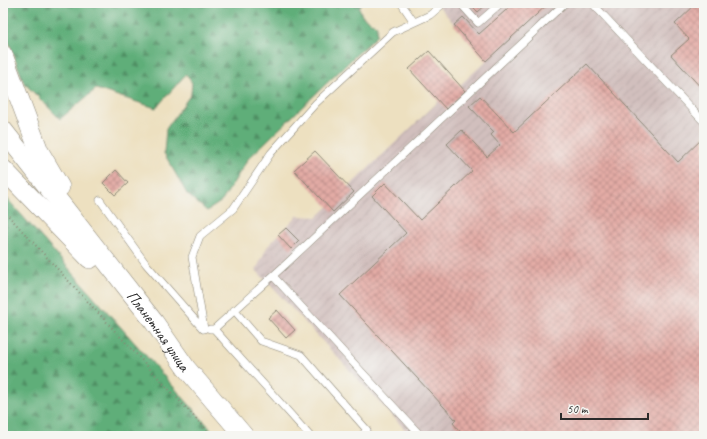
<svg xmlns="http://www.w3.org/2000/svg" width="707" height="439" viewBox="0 0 707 439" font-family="Caveat,sans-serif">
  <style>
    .industrial { fill: url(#industrial-furrows) }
    .forest { fill: url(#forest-firs); stroke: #456c52 }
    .building { fill: url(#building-cross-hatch) }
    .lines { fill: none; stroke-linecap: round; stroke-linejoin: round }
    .lane-casing { stroke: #8c8676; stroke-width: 8 }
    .secondary-casing { stroke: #8c8676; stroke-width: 20 }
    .path { stroke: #8c8676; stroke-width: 2; stroke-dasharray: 1 3; stroke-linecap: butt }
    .lane { stroke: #fff; stroke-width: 7 }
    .secondary { stroke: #fff; stroke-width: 19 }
    .labels { text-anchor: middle; stroke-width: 3; stroke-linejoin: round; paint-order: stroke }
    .street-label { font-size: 16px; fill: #2b2b2b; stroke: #f6f6f2 }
  </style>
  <defs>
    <pattern id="industrial-furrows" width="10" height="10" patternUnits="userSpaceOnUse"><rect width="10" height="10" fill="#d1bfbd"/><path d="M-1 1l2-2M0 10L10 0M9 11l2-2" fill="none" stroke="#b4a4a3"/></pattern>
    <pattern id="forest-firs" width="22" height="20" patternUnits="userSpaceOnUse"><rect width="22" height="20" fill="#5fae79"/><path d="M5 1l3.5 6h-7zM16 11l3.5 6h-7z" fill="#4f8e63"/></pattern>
    <pattern id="building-cross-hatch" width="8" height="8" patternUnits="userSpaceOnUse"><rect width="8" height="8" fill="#e3aba5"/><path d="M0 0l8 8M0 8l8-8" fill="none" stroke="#b88b87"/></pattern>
  </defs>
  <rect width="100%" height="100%" fill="#f6f6f2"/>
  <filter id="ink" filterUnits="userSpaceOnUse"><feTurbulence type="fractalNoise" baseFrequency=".025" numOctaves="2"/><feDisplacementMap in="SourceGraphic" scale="8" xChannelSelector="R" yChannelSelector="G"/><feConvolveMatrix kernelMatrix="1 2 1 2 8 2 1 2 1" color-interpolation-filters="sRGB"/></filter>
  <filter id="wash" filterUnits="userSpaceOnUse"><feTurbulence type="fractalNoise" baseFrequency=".012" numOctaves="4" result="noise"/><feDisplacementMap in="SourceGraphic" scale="16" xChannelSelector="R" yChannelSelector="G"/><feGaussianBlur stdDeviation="0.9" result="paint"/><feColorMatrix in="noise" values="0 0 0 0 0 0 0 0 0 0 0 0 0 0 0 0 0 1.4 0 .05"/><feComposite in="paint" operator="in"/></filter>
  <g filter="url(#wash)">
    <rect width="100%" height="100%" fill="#ede0c0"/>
    <path class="industrial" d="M436,3H704V436H411L256,270L267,247L297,216L317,217L439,101L446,109L465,91L460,85L486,61Z"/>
    <path class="forest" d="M3,3H363L359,7L362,16L377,26L376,36L248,159L222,201L207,211L187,194L164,153L166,129L191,94L192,83L186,74L156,108L96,89L60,119L24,83L3,26Z
      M3,194L217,436H3Z"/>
    <g id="blocks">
      <path class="building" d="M469,3H488L478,12Z
        M514,3H549L486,61L454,25L463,17L479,34Z
        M697,3H704V91L671,55L689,39L675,24Z
        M429,51L465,91L446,109L409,69Z
        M587,64L678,162L704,137V436H464L453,423L456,420L340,295L406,233L372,196L385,183L420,220L472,171L447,144L462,130L487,157L500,145L491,135L494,132L469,106L480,96L514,132Z
        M315,151L354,192L333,212L294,170Z
        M116,170L128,183L115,195L103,183Z
        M286,228L299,241L291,249L278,235Z
        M277,310L295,330L286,338L268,318Z"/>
    </g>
  </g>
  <g filter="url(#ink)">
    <use href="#blocks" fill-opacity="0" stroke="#8c8676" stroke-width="1"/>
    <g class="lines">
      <defs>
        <path id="lane" d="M401,3L414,22
          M460,3L478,23L501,3
          M592,3L704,122
          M100,200L146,264L203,329
          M273,276L421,436
          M234,310L261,341L301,355L367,430L361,436
          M204,329L192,257L200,236L233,209L271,153L316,103L393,32L430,15L444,3
          M210,329H214L310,436
          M214,329L286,264L565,3"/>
        <g id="secondary">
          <path d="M3,55L39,151L60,187"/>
          <path id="s1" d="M3,130L154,322L186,368L244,436"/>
          <path d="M3,169L90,259"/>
        </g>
      </defs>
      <use href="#lane" class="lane-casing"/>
      <use href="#secondary" class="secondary-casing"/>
      <path class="path" d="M3,210L212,436"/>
      <use href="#lane" class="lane"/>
      <use href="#secondary" class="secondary"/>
    </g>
  </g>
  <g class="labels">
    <g class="street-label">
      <text dy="6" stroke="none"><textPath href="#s1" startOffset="254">Планетная улица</textPath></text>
    </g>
  </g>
  <rect width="707" height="439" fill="none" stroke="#f6f6f2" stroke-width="16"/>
  <path d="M561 413v6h87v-6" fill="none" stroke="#2b2b2b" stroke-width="2"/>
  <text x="567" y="413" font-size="12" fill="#2b2b2b" stroke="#f6f6f2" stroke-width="3" paint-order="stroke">50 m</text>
</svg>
